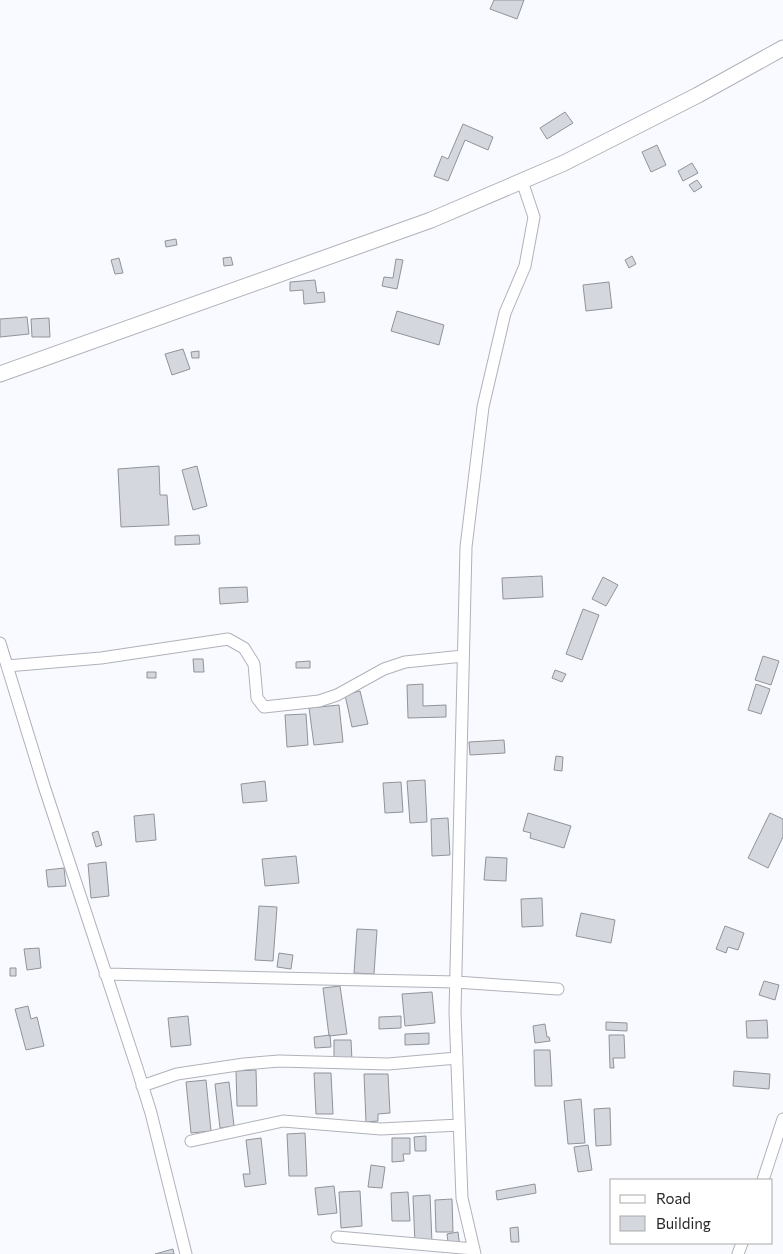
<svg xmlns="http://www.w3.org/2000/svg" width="783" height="1254" viewBox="0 0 783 1254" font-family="Commissioner,sans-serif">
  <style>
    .building { fill: #d5d7df; stroke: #91939a }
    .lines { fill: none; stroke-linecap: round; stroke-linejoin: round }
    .minor-casing { stroke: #b0b2ba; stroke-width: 13 }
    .major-casing { stroke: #b0b2ba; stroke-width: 17 }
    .minor { stroke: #fff; stroke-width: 11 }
    .major { stroke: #fff; stroke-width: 15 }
  </style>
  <rect width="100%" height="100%" fill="#f8faff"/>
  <path class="building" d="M494,0H524L517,19L490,9Z
    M565,112L573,123L547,139L540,128Z
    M463,124L493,137L488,150L465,140L448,181L434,176L442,156L448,159Z
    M657,145L666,165L651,172L642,152Z
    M692,163L698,173L683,181L678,171Z
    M697,180L702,187L694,192L689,185Z
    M176,239L177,245L166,247L165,241Z
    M632,256L636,264L629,268L625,260Z
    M231,257L233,265L224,266L223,258Z
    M119,258L123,273L115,274L111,260Z
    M396,259L403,260L397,289L382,286L384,277L393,278Z
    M315,280L317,293L324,292L325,302L304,304L303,290L290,291V282Z
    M609,282L612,308L586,311L583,285Z
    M397,311L444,325L439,345L391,331Z
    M27,317L29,334L0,337V319Z
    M49,318L50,337H32L31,319Z
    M183,349L190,369L172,375L165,354Z
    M199,351V358H192L191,352Z
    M159,466L160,495H167L169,525L121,527L118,469Z
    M197,466L207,506L193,510L182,470Z
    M199,535L200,544L175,545V536Z
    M542,576L543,597L503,599L502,578Z
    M603,577L618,585L606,606L592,599Z
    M247,587L248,602L220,604L219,588Z
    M583,609L599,615L582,660L566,654Z
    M763,656L779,661L771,685L755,680Z
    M193,659H203L204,672H194Z
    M310,661V668H296V662Z
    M555,670L566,674L562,682L552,678Z
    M147,672H156V678H147Z
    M423,684V706L446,705V717L408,718L407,685Z
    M756,684L770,689L761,714L748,710Z
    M360,691L368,724L352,727L345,695Z
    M339,705L343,742L314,745L309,708Z
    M306,714L308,745L287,747L285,715Z
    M504,740L505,753L470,755L469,742Z
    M556,756L563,757L562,771L554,770Z
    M425,780L427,822L410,823L407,781Z
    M265,781L267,801L243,803L241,784Z
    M401,782L403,812L385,813L383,783Z
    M528,813L571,826L564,848L530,838L531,833L523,831Z
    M770,813L783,819V837L768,868L748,858Z
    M154,814L156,840L136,842L134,816Z
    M448,818L450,855L432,856L431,819Z
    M98,831L102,845L96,847L92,833Z
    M296,856L299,883L265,886L262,859Z
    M486,857L507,858L506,881L484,880Z
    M106,862L109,896L91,898L88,864Z
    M64,868L66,886L48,887L46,870Z
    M542,898L543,926L522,927L521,899Z
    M259,906L277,907L273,961L255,960Z
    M581,913L615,920L611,943L576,936Z
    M725,926L744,933L738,950L728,947L726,953L716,949Z
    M357,929L377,930L374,974L354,973Z
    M39,948L41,968L27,970L24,949Z
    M279,953L293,955L291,969L277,967Z
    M10,968H16V976H10Z
    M764,981L779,985L775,1000L759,995Z
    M340,986L347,1034L329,1036L323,988Z
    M432,992L435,1023L405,1026L402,994Z
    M28,1006L31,1019L37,1017L44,1046L26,1050L15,1009Z
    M188,1016L191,1045L171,1047L168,1018Z
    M401,1016V1028L379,1029V1017Z
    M767,1020L768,1038H747L746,1021Z
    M606,1022L627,1023V1031L606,1030Z
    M545,1024L547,1037H549L550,1041L535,1043L533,1026Z
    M429,1033V1044L405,1045V1034Z
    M330,1035L331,1047L315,1048L314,1037Z
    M609,1035H624L625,1058H613L614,1068H610Z
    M334,1040H351L352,1061H334Z
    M534,1050H550L552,1086H535Z
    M256,1070L257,1106H237L236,1071Z
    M734,1071L770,1074L769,1089L733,1086Z
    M314,1073H331L333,1114H316Z
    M364,1074H388L390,1113L378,1114V1121L366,1122Z
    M206,1080L211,1131L191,1133L186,1082Z
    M229,1082L234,1126L220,1128L215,1084Z
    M581,1099L585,1143L568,1144L564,1101Z
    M610,1108L611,1145L596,1146L594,1109Z
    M305,1133L307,1176H289L287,1134Z
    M426,1136V1151H415L414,1137Z
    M261,1138L266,1184L245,1187L243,1174H250L246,1140Z
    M392,1138H410V1154H403L404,1161L392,1162Z
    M588,1145L592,1170L578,1172L574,1147Z
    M371,1165L385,1167L382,1188L368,1187Z
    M535,1184L536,1193L497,1200L496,1191Z
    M334,1186L337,1213L318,1215L315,1188Z
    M360,1191L362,1226L341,1228L339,1192Z
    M408,1192L410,1221H392L391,1193Z
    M430,1195L432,1243L415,1244L413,1196Z
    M452,1199L453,1232H436L435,1200Z
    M518,1227L519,1242H511L510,1228Z
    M458,1232L460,1248L449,1250L447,1234Z
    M173,1249L174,1254H155Z"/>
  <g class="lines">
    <defs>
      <path id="minor" d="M0,643L44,786L137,1068L151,1113L186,1254
        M7,666L101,658L228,639L244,648L254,664L257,698L264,707L319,701L337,695L384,669L405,662L463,656
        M105,974L456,982L558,989
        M142,1086L177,1074L244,1064L279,1061L388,1064L457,1058
        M191,1141L283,1121L381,1129L459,1125
        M763,1180L783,1119
        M337,1237L474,1249
        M475,1254L462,1198L455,1012L466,547L483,407L505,313L525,266L534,217L522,181
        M738,1254L742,1243"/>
      <path id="major" d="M0,374L431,220L564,163L698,95L783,48"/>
    </defs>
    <use href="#minor" class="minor-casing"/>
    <use href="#major" class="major-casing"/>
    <use href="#minor" class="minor"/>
    <use href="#major" class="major"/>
  </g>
  <rect x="610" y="1179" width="162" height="65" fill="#ffffff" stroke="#a9a9aa"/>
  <rect x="620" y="1195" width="25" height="8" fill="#ffffff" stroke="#a9a9aa"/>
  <text x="656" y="1204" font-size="15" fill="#27282a">Road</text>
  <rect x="620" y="1216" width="25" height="15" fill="#d5d7df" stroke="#a9a9aa"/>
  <text x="656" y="1229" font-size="15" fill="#27282a">Building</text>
</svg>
